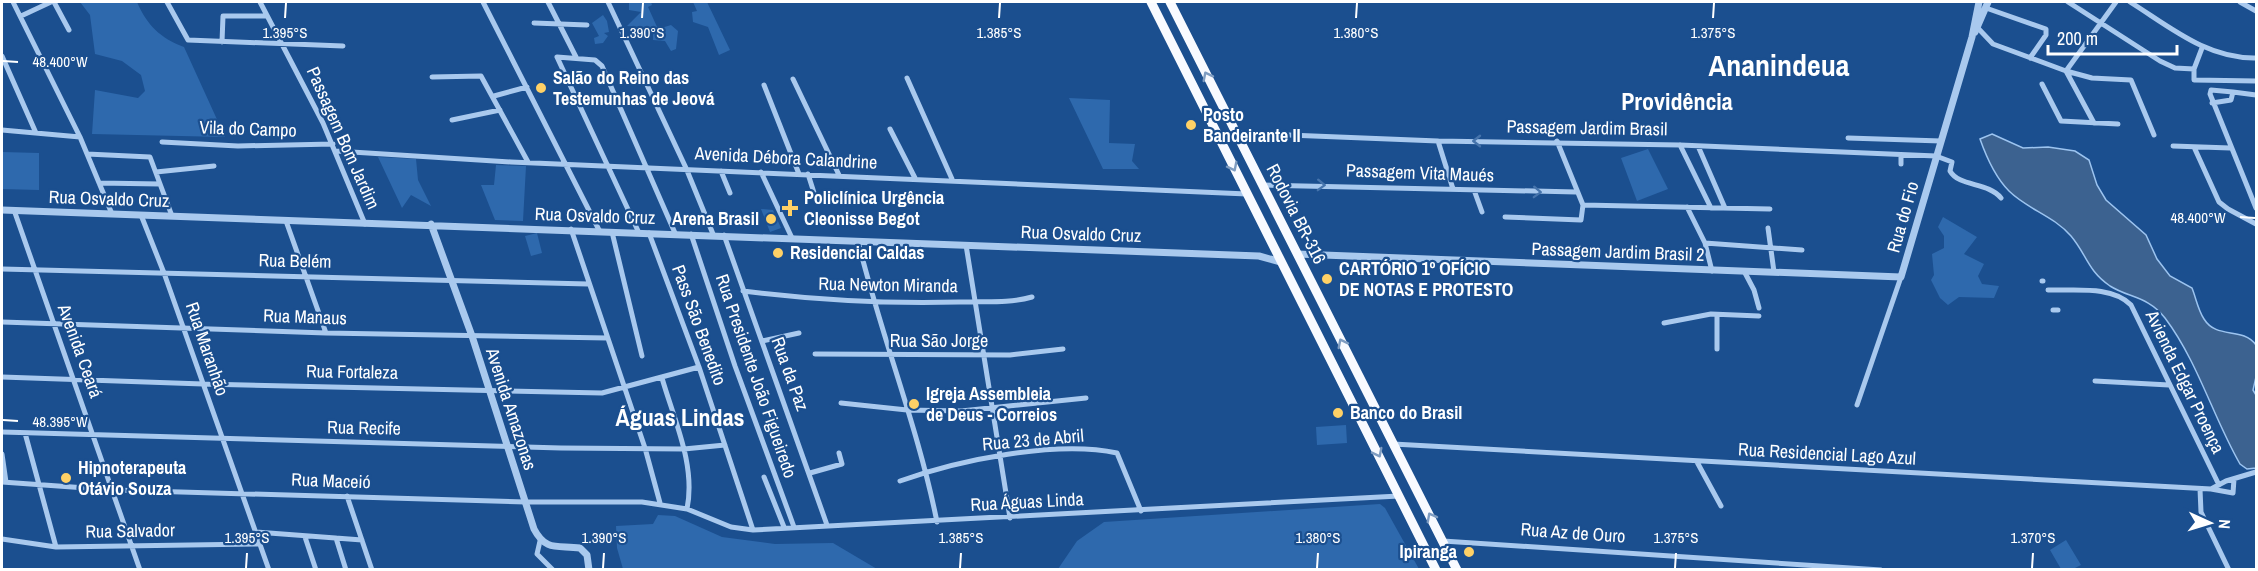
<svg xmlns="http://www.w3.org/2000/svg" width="2258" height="571" viewBox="0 0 2258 571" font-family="'Archivo Narrow',sans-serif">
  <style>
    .green { fill: #2e69ad }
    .water { fill: #3c6290; stroke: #9cc4f0; stroke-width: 1.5 }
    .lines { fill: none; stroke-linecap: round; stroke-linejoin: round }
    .minor { stroke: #a9c9ee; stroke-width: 5 }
    .tertiary { stroke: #a9c9ee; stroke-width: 7 }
    .trunk { stroke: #f8faff; stroke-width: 9 }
    .oneway { stroke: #7e9cc1 }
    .oneway2 { stroke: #4674ac }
    .ticks { fill: none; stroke: #fff; stroke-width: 2 }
    .poi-dot { fill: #ffd166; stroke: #1b4f8f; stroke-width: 2 }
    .labels { text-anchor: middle; stroke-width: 4.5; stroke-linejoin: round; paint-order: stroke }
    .poi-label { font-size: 18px; font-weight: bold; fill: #fff; stroke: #1b4f8f; text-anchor: start }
    .street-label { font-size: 18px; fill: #fff; stroke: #1b4f8f }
    .district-label { font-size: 24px; font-weight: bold; fill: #fff; stroke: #1b4f8f }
    .town-label { font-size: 30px; font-weight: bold; fill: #fff; stroke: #1b4f8f }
    .ticks-label { font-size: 15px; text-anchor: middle; fill: #fff; stroke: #1b4f8f; stroke-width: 4.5; stroke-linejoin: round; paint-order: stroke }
  </style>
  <rect width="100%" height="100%" fill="#1b4f8f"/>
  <path class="green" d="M80,2H137C147,25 160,38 184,47L225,137L92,134L95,90L138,98L145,91L141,75L122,61L95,54L90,15Z
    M629,2H651L652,5L648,7L658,29L671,25L678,31L676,49L671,51L665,41L653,40V28L627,26L641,12L629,10Z
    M693,2H707L730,50L719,55L708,27L693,22L692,12L697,11Z
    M603,15L607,21L609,32L604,33L608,36L603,43L595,44L594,38L599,36L592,23Z
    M1069,98L1110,100L1109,143L1135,144L1132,161L1139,169H1103Z
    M1648,149L1668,189L1637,201L1621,158Z
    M2,152L39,153V190L2,189Z
    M378,157L416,159L418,180L431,206L411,195L402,208Z
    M496,165L526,166L523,221L495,220L481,185H494Z
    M761,209L773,210L781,228L770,232Z
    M1943,217L1977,237L1964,254L1984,264L1978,276L1982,284L1999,286L1994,298L1959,297L1948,305L1940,298L1931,280L1934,275L1932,254L1944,248V236L1938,227Z
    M537,233L542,253L531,256L525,236Z
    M1346,425L1347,443L1317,445L1316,427Z
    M1380,504L1385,508L1419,569H1058L1077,541L1104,522Z
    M658,515L675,516L722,537L775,544L833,543L877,569H623L617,548L616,526L653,524Z
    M2066,540L2081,565L2073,569H2061L2050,550Z"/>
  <path class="water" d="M1992,134L2023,148L2048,147L2075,151L2089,160L2097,185L2106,200L2146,235L2157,259L2170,276L2192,288C2196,298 2198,310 2204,319C2217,340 2242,326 2256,345V377L2253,390L2256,395V468L2247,469L2240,464C2213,417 2198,362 2165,318C2148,296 2129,298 2110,286C2087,270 2087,255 2071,236C2054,216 2027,209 2009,191C1996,178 1986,156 1980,139Z"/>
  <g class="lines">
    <path class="minor" d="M13,2L80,137L112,214
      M54,2L69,30
      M167,2L188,40L343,46
      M260,2L323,123L365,224
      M483,2L599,230
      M548,2L576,57
      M608,2L686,168L713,234
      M2068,2L2160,61L2175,68L2194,69
      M2130,2C2170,27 2207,59 2256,58
      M2240,2L2256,11
      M1986,8L2046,29V35L2030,58
      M21,16L51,2
      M534,23L587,25
      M1975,25L1993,44L2066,71L2092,78L2131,80L2154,135
      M222,42L223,16H267
      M2202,48L2194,69V80L2256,81
      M2,56L36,133
      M2066,71L2116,2
      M2066,71L2094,123
      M432,77L481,76L528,162
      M907,78L952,179
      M793,79L839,175
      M2042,84L2061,121L2118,124
      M764,85L799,174
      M2233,92L2211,90L2210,94L2256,208
      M494,96L527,87
      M2212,103L2231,100L2233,92L2256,95
      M452,120L500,110
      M890,129L915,178
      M2,130L80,137
      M1237,133L1438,141L1680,145L1936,156L1952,162L1950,171C1959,187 1988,182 2001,198
      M1848,138L1941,141
      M1438,141L1453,189
      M162,142L238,146L333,144
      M1680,145L1711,208
      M1698,146L1725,208
      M2173,146L2230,148
      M2194,147L2219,202L2228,209L2256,224
      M336,151L511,162L1247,194
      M87,154L150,157L172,216
      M1901,164V155
      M721,171L730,193
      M156,172L214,166
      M761,172L792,238
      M808,174L815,196
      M99,183L160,184
      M1263,185L1576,192
      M1474,190L1482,212
      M1583,205L1770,209
      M1687,207L1705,243L1712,271
      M14,210L140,570
      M141,215L164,273L269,570
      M1505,217L1581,220L1583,205L1557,141
      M286,221L326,333
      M1768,228L1774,272
      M571,229L645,448L660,503
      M612,232L642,356
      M639,233L557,57L595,60L602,66L675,233
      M649,233L699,367L753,530
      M691,234L735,366L794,527
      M724,235L827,525
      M858,241C881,336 918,427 937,522
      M1705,243L1802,250
      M966,245L1010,518
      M2,269L588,284
      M1744,271L1754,290L1759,308
      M2042,281H2043
      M2048,290C2073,291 2112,285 2131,305L2219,485
      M743,291C815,300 886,304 959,302C983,301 1008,304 1032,297
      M2053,310H2058
      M1717,315V349
      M2,322L326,333L607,338
      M1664,323L1711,314L1759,316
      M762,341L799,333
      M815,354L1010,355L1063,349
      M2,377L203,384L602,393L699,367
      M662,378C674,420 696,465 687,509
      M2095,381L2169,385
      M841,403L907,410L961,411L1086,398
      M1857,405L1901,277
      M2,432L561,448L684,449L725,445
      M25,433L56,547
      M1393,444L2211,489L2226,481L2256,472
      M2,454L6,482
      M1697,462L1721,506
      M810,473L842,464L839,453
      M764,477L784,527
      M900,481C959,460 1056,440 1117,453L1141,511
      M2,482L114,490L526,502H642L687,509L731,527L753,530L1399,496
      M2200,489L2201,512L2229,570
      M2211,489L2233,493L2234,479
      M347,496L372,570
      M256,532L362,540
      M305,537L316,570
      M336,538L346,570
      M2,539L56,547L260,544
      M540,541L537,554L553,570
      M1443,541L1881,570"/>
    <path class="tertiary" d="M1975,32L1988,2
      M2,210L1259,256L1281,262
      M431,224L472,336L534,529C546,552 558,545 580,548L587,555L589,570
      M1297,254L1901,277L1972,37L1979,2"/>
    <path class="trunk" d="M1151,2L1436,570
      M1170,2L1457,570"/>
  </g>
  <defs><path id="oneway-chevron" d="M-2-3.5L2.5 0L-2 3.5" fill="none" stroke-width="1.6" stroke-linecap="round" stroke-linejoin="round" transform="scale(1.5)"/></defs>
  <g class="oneway">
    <use href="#oneway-chevron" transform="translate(1207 76) rotate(-117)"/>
    <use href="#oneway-chevron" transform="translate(1233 167) rotate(63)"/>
    <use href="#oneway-chevron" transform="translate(1342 343) rotate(-117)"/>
    <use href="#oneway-chevron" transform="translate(1378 453) rotate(63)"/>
    <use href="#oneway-chevron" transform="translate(1431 517) rotate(-118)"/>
  </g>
  <g class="oneway2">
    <use href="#oneway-chevron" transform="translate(1477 141) rotate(180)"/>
    <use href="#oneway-chevron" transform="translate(1321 185) rotate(2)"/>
    <use href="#oneway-chevron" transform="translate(1537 192) rotate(2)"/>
  </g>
  <path class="ticks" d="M285,18L286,3M642,18L643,3M999,18L1000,3M1356,18L1357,3M1713,18L1714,3M3,61L18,62M2240,217L2255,218M3,420L18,421M246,568L247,553M603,568L604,553M960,568L961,553M1317,568L1318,553M1675,568L1676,553M2032,568L2033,553"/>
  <g class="poi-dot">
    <circle cx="541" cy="88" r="6"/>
    <circle cx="1191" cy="125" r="6"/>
    <path d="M787 199h6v6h6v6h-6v6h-6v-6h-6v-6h6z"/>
    <circle cx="771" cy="219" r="6"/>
    <circle cx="778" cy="253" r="6"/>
    <circle cx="1327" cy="279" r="6"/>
    <circle cx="914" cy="404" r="6"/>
    <circle cx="1338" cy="413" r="6"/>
    <circle cx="66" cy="478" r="6"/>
    <circle cx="1469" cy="552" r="6"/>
  </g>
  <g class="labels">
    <g class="poi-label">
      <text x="553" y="84">Salão do Reino das<tspan x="553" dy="21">Testemunhas de Jeová</tspan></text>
      <text x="1203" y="121">Posto<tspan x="1203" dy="21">Bandeirante II</tspan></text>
      <text x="804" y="204">Policlínica Urgência<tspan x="804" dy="21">Cleonisse Begot</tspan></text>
      <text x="759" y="225" text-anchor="end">Arena Brasil</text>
      <text x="790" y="259">Residencial Caldas</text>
      <text x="1339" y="275">CARTÓRIO 1º OFÍCIO<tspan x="1339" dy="21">DE NOTAS E PROTESTO</tspan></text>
      <text x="926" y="400">Igreja Assembleia<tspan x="926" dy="21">de Deus - Correios</tspan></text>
      <text x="1350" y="419">Banco do Brasil</text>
      <text x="78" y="474">Hipnoterapeuta<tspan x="78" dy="21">Otávio Souza</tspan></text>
      <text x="1457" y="558" text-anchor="end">Ipiranga</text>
    </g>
    <g class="street-label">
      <text transform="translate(1587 128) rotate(1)" y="6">Passagem Jardim Brasil</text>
      <text transform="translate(248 129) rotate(2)" y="6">Vila do Campo</text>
      <text transform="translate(343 138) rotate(66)" y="6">Passagem Bom Jardim</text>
      <text transform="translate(786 158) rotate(3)" y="6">Avenida Débora Calandrine</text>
      <text transform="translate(1420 173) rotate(2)" y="6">Passagem Vita Maués</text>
      <text transform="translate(109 199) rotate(2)" y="6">Rua Osvaldo Cruz</text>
      <text transform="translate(1296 214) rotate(63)" y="6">Rodovia BR-316</text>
      <text transform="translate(595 216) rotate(2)" y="6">Rua Osvaldo Cruz</text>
      <text transform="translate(1903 217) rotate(-74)" y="6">Rua do Fio</text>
      <text transform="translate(1081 234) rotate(2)" y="6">Rua Osvaldo Cruz</text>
      <text transform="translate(1618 252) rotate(2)" y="6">Passagem Jardim Brasil 2</text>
      <text transform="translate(295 261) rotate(1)" y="6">Rua Belém</text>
      <text transform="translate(888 285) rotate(1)" y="6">Rua Newton Miranda</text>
      <text transform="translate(305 317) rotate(2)" y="6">Rua Manaus</text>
      <text transform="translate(699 325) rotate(70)" y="6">Pass São Benedito</text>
      <text x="939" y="347">Rua São Jorge</text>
      <text transform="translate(207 349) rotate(71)" y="6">Rua Maranhão</text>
      <text transform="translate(80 351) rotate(70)" y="6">Avenida Ceará</text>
      <text transform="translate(352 372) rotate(1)" y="6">Rua Fortaleza</text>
      <text transform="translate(790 374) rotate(70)" y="6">Rua da Paz</text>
      <text transform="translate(756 376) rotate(71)" y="6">Rua Presidente João Figueiredo</text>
      <text transform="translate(2185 382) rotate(64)" y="6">Avienda Edgar Proença</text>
      <text transform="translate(511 409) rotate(72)" y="6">Avenida Amazonas</text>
      <text transform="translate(364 428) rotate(1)" y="6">Rua Recife</text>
      <text transform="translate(1033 440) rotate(-5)" y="6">Rua 23 de Abril</text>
      <text transform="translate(1827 454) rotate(3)" y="6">Rua Residencial Lago Azul</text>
      <text transform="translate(331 481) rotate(2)" y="6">Rua Maceió</text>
      <text transform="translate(1027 502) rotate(-3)" y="6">Rua Águas Linda</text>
      <text transform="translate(130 531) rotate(-1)" y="6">Rua Salvador</text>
      <text transform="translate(1573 533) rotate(4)" y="6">Rua Az de Ouro</text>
    </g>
    <g class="district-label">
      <text x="1677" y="110">Providência</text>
      <text x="680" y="426">Águas Lindas</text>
    </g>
    <g class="town-label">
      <text x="1779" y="76">Ananindeua</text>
    </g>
  </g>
  <g class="ticks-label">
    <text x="285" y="38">1.395°S</text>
    <text x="642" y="38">1.390°S</text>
    <text x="999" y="38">1.385°S</text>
    <text x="1356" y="38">1.380°S</text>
    <text x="1713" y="38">1.375°S</text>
    <text x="60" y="67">48.400°W</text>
    <text x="2198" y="223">48.400°W</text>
    <text x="60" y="427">48.395°W</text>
    <text x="247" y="543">1.395°S</text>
    <text x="604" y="543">1.390°S</text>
    <text x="961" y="543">1.385°S</text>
    <text x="1318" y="543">1.380°S</text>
    <text x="1676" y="543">1.375°S</text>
    <text x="2033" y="543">1.370°S</text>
  </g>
  <rect width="2258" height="571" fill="none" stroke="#ffffff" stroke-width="6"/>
  <g transform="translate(2210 523) rotate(94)" stroke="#1b4f8f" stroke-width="4.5" paint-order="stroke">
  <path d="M0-4.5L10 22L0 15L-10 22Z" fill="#ffffff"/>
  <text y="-9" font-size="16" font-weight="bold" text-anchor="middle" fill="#ffffff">N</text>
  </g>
  <path d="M2048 45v9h129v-9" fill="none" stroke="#ffffff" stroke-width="3"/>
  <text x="2057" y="45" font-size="18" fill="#ffffff" stroke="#1b4f8f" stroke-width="4.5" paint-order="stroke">200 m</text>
</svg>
